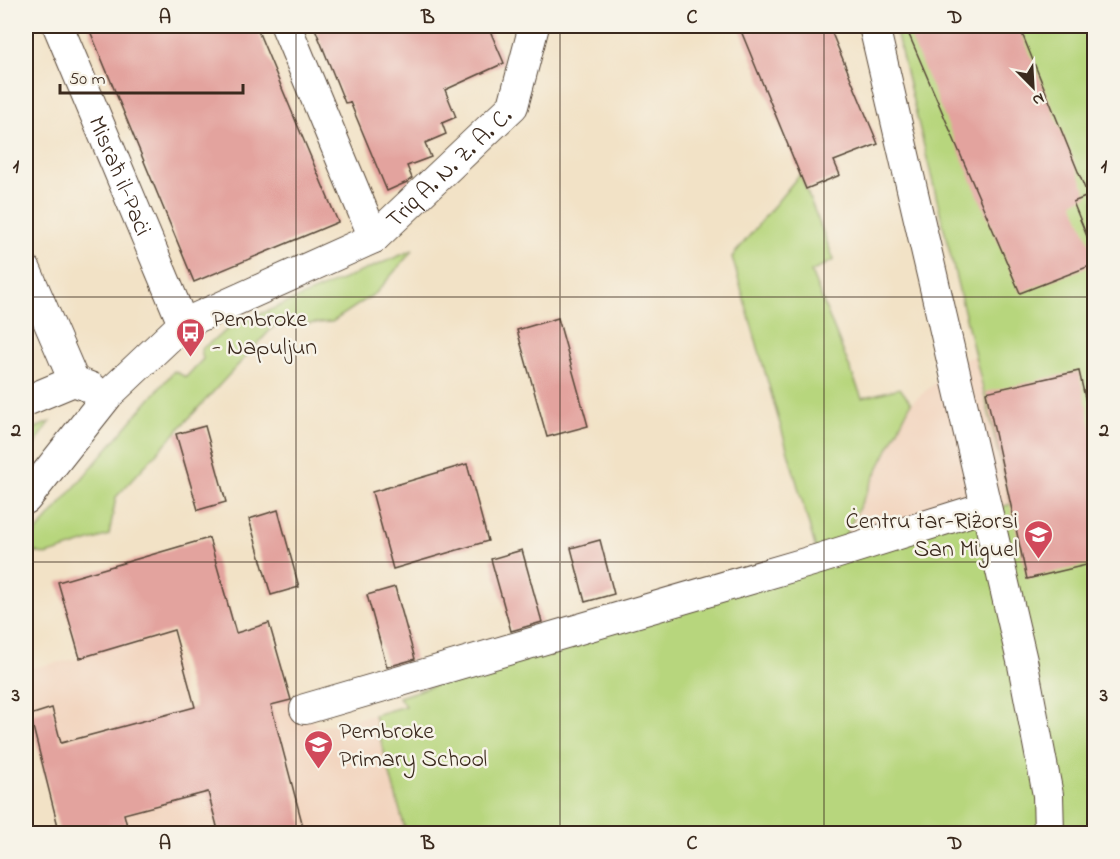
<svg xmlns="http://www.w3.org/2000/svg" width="1120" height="859" viewBox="0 0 1120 859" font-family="'Indie Flower',sans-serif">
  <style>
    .built { fill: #f2d4be }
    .green { fill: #b7d67d; stroke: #79804e; stroke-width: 1.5 }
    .building { fill: #e3a39e }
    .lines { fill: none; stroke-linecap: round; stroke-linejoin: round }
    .minor-casing { stroke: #564637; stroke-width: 32 }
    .minor { stroke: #fff; stroke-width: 30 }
    .grid { fill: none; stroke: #3b2a1e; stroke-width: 1.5; stroke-opacity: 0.55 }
    .labels { text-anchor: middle; stroke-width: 5; stroke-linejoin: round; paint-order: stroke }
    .street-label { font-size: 24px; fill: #3b2a1e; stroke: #f7f3e8 }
    .poi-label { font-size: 24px; fill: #3b2a1e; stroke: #f7f3e8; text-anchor: start }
    .neatline { fill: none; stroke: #3b2a1e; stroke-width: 2 }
    .grid-label { font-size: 20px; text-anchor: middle; font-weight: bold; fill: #3b2a1e }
  </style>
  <rect width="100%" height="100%" fill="#f7f3e8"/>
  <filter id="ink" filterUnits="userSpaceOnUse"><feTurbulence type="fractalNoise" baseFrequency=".0167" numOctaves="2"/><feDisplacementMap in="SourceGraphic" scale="12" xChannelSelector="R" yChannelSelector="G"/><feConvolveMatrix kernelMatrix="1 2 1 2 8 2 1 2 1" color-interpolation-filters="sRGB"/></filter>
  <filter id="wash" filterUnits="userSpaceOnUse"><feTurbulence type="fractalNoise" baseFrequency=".008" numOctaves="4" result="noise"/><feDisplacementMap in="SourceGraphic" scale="24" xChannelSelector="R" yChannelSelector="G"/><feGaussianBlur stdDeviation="1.35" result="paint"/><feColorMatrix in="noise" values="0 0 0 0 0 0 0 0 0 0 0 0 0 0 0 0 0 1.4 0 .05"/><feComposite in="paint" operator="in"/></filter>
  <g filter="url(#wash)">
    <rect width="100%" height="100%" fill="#f2e2c6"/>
    <path class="built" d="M1094,313V787L829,570L911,403L963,360Z
      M170,631L190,724L291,700L319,727L374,715L563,664L532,834L60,833L30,716L32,714L26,679V669L80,658Z"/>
    <path class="green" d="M884,26H1094V833H406L374,715L405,706L399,697L563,643L1011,504L897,35Z
      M800,174L834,260L811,272L862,398L900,388L911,403L838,550L817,553L732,257Z
      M413,250L376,293L332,322L274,326L116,497L109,535L46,555L26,549V544L174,371L186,377L203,359L201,349L234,325Z
      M50,422L26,457V432Z"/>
    <g id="blocks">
      <path class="building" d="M88,26H256L338,222L194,282Z
        M314,26H488L504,63L445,90L456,117L442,123L446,134L425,143L431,157L407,166L412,178L407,182L387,191L350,102L345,103Z
        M739,26H829L878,144L834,161L840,175L806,189Z
        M919,26H1019L1088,196L1073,202L1095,256V264L1020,293L907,30Z
        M558,318L588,426L547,437L517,330Z
        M1079,371L1095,442V563L1027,579L986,392Z
        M205,426L226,502L198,510L176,434Z
        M467,464L488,541L393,569L372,492Z
        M278,510L299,587L271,595L249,519Z
        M209,538L236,633L269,623L291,700L271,705L305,834H219L208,792L124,814L129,834H60L30,715L52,708L61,743L195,707L174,630L80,658L58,582Z
        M600,540L614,594L585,602L571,548Z
        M522,550L542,622L511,631L491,559Z
        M395,587L415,659L387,667L367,595Z"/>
    </g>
  </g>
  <g filter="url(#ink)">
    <use href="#blocks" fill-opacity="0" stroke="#564637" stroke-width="1.5"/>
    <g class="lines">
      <defs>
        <g id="minor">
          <path id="s1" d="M58,26L183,324"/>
          <path d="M286,26L374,238"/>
          <path d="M874,26L1023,665L1048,795L1049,834"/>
          <path d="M26,270L74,381"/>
          <path d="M26,401L74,381L92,388"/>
          <path id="s2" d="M26,499L109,394L183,324L374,238L513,106L534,26"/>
          <path d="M305,709L819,559L985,507"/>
        </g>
      </defs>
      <use href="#minor" class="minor-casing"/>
      <use href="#minor" class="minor"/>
    </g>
  </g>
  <path class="grid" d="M296,26V834M560,26V834M824,26V834M26,297H1094M26,562H1094"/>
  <defs>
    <symbol id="bus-pin" viewBox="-11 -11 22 30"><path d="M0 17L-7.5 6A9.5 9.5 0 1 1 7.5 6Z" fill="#d1495b" stroke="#f7f3e8"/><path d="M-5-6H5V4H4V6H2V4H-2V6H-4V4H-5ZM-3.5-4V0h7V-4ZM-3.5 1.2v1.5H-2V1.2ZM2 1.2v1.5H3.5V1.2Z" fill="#fff"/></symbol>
    <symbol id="school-pin" viewBox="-11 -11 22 30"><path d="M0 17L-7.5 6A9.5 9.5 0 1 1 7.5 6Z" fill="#d1495b" stroke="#f7f3e8"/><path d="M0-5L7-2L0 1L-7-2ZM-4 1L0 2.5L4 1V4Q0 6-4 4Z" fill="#fff"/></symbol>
  </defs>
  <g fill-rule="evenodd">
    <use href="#bus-pin" x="174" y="316" width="33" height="45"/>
    <use href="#school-pin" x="1022" y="518" width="33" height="45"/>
    <use href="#school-pin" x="302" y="728" width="33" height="45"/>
  </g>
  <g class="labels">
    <g class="street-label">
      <text dy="8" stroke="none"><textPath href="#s2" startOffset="548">Triq A. N. Z. A. C.</textPath></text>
      <text dy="8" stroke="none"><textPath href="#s1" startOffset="162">Misraħ il-Paċi</textPath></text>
    </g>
    <g class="poi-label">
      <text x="212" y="326">Pembroke<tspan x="212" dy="28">- Napuljun</tspan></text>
      <text x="1018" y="528" text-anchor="end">Ċentru tar-Riżorsi<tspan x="1018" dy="28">San Miguel</tspan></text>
      <text x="339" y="738">Pembroke<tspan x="339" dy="28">Primary School</tspan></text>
    </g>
  </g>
  <rect width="1120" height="859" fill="none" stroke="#f7f3e8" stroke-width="66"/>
  <g transform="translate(1033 87) rotate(156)" stroke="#f7f3e8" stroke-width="4.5" paint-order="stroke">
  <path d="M0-4.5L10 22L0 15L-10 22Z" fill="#3b2a1e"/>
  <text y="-9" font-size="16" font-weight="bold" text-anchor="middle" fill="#3b2a1e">N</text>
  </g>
  <path d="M60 84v9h183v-9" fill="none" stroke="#3b2a1e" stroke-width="3"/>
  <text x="69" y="84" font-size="18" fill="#3b2a1e" stroke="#f7f3e8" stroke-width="4.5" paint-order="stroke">50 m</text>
  <rect x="33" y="33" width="1054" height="793" class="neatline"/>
  <g class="grid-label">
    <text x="165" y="23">A</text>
    <text x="428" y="23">B</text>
    <text x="692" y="23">C</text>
    <text x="955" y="23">D</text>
    <text x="16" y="172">1</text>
    <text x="1104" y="172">1</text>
    <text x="16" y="436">2</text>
    <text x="1104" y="436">2</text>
    <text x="16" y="701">3</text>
    <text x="1104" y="701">3</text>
    <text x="165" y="849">A</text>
    <text x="428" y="849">B</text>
    <text x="692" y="849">C</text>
    <text x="955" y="849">D</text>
  </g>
</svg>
